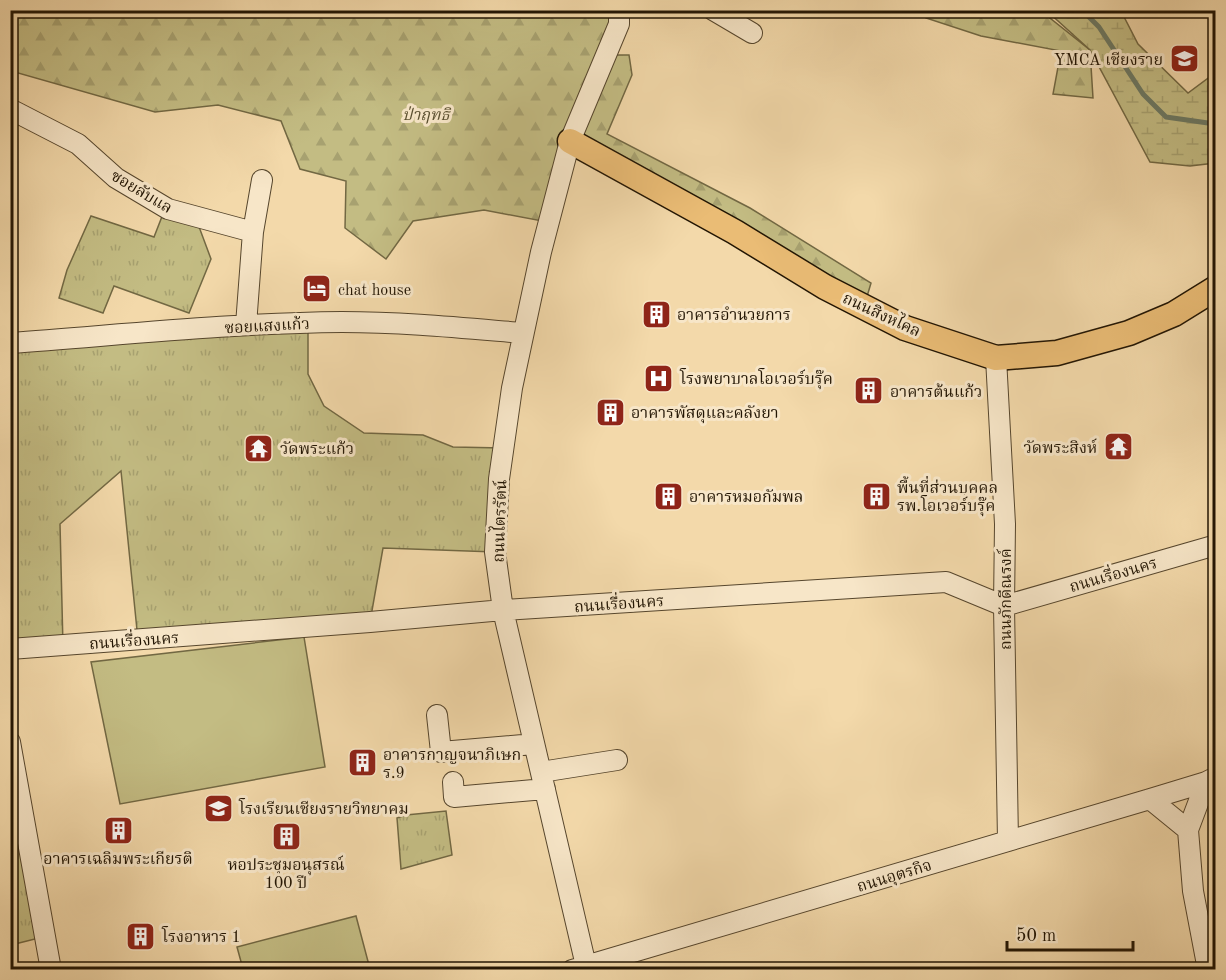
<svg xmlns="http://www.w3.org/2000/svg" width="1226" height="980" viewBox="0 0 1226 980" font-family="'Old Standard TT','Noto Serif Thai',serif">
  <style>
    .grass { fill: url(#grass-tufts); stroke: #726843; stroke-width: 1.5 }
    .forest { fill: url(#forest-firs); stroke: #726843; stroke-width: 1.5 }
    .wetland { fill: url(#wetland-marsh); stroke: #726843; stroke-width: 1.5 }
    .pitch { fill: #c3bc83; stroke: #726843; stroke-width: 1.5 }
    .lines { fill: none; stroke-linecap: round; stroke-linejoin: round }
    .stream { stroke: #6c7964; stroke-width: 5 }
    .minor-casing { stroke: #56462d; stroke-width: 22 }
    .major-casing { stroke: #221503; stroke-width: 27 }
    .minor { stroke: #f7e6c8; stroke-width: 20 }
    .major { stroke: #eabc75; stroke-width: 24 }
    .labels { text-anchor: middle; stroke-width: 6; stroke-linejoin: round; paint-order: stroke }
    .poi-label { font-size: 16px; fill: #221503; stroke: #f7e6c8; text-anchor: start }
    .park-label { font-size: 16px; font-style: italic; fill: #5a4f30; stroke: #f7e6c8 }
    .street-label { font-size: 16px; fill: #221503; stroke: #f7e6c8 }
  </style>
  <defs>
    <pattern id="grass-tufts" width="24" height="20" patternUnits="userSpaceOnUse" patternTransform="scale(1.5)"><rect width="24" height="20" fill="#c3bc83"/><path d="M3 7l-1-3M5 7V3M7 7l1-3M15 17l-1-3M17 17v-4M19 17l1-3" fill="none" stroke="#a7a170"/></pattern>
    <pattern id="forest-firs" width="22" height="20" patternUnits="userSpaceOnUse" patternTransform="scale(1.5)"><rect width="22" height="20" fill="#c3bc83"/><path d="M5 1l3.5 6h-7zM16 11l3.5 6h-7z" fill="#a7a170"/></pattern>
    <pattern id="wetland-marsh" width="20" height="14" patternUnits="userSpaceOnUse" patternTransform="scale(1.5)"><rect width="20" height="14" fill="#c3bc83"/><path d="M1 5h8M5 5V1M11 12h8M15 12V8" fill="none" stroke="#a7a170"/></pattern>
  </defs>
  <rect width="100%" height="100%" fill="#f3d9aa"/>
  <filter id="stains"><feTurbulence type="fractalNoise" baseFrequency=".00333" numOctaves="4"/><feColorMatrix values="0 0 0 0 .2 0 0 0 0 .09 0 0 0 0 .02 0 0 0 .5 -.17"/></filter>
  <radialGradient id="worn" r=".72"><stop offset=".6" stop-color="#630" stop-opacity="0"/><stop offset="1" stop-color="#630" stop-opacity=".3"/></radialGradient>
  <path class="grass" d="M163,214L198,224L211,259L189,313L114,286L103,313L59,298L67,270L91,216L154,237Z
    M308,327V374L324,406L364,433L423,435L453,447L503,448L495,552L383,548L370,622L138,640L121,471L60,524L63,646L11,649V347Z
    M10,790L43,937L11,945Z
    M446,811L452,855L401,869L397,818L406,815Z"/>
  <path class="forest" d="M10,11H619L607,55H629L632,75L607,134L750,208L871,283L866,300L570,141L542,221L484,210L413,221L386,259L345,228L346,181L300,169L281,121L218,105L155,112L11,71Z
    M926,11H1041L1090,50L1093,98L1053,94L1061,51L981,36L926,18Z"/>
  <path class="wetland" d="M1047,11H1121L1138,44L1188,93L1215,73V163L1190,166L1150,162L1090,50Z"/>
  <path class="pitch" d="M304,637L325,767L120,804L91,662Z
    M356,916L370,969H243L237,947Z"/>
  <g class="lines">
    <path class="stream" d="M1082,10L1099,27L1143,94L1166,117L1208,123L1216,118"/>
    <defs>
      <path id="minor" d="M713,10L752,33
        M10,109L78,144L116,178L168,209L253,232
        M246,325L253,232L262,180
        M10,343C121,335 231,323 342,322C403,322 463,328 523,333
        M996,358L1005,524L1004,606L1008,841
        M10,649L370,622L503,610L946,582L1004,606L1216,545
        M437,715L441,752L534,744
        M10,742L51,970
        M541,772L617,760
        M453,782L454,797L545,789
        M1206,782L1188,830L1193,891L1208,970
        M1150,799L1188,830
        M572,970L1150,799L1206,782L1216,777
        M587,970L503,610L495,552L499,479L512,388L541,252L570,141L619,24V10"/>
      <path id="major" d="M570,141L735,232L825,287L905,328L996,358L1057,353L1129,333L1174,314L1216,288"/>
    </defs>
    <use href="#minor" class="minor-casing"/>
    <use href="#major" class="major-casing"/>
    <use href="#minor" class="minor"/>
    <use href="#major" class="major"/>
  </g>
  <defs>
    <symbol id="school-square" viewBox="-11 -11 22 22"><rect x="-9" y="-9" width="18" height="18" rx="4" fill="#8f2418" stroke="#f7e6c8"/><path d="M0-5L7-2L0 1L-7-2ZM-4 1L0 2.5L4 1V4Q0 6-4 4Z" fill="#fff"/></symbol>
    <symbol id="hotel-square" viewBox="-11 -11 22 22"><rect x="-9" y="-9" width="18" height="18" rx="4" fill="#8f2418" stroke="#f7e6c8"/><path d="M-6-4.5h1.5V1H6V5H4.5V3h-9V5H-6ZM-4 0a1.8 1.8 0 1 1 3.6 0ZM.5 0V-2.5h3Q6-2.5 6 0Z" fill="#fff"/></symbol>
    <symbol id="building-square" viewBox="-11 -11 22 22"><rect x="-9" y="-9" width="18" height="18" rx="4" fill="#8f2418" stroke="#f7e6c8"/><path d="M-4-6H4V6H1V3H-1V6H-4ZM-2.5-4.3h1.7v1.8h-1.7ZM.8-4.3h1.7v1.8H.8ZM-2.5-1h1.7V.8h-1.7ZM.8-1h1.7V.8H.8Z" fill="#fff"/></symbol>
    <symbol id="hospital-square" viewBox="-11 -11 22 22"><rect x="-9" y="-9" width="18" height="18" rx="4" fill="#8f2418" stroke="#f7e6c8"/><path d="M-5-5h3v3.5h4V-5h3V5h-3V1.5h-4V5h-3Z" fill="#fff"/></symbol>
    <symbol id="temple-square" viewBox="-11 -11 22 22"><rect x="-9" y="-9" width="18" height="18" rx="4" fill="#8f2418" stroke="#f7e6c8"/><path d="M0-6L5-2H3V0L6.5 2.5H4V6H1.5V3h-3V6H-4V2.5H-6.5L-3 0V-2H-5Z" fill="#fff"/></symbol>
  </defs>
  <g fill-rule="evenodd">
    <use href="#school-square" x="1168" y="42" width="33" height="33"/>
    <use href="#hotel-square" x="300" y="272" width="33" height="33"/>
    <use href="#building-square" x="640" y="298" width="33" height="33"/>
    <use href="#hospital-square" x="642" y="362" width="33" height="33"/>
    <use href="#building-square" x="852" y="374" width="33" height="33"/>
    <use href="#building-square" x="594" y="396" width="33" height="33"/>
    <use href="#temple-square" x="1102" y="430" width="33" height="33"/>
    <use href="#temple-square" x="242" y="432" width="33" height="33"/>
    <use href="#building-square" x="652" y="480" width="33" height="33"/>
    <use href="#building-square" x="860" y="480" width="33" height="33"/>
    <use href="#building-square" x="346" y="746" width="33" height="33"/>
    <use href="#school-square" x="202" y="792" width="33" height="33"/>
    <use href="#building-square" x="102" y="814" width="33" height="33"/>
    <use href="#building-square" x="270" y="820" width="33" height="33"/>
    <use href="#building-square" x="124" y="920" width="33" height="33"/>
  </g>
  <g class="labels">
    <g class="poi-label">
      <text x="1163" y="65" text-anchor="end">YMCA เชียงราย</text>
      <text x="338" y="295">chat house</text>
      <text x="677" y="320">อาคารอำนวยการ</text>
      <text x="680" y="384">โรงพยาบาลโอเวอร์บรุ๊ค</text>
      <text x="890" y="397">อาคารต้นแก้ว</text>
      <text x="631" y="418">อาคารพัสดุและคลังยา</text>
      <text x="1097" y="453" text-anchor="end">วัดพระสิงห์</text>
      <text x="280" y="454">วัดพระแก้ว</text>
      <text x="897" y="493">พื้นที่ส่วนบุคคล<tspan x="897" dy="18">รพ.โอเวอร์บรุ๊ค</tspan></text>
      <text x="689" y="502">อาคารหมอกัมพล</text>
      <text x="383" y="760">อาคารกาญจนาภิเษก<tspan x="383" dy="18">ร.9</tspan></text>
      <text x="239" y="814">โรงเรียนเชียงรายวิทยาคม</text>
      <text x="118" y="864" text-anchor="middle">อาคารเฉลิมพระเกียรติ</text>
      <text x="286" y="870" text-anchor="middle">หอประชุมอนุสรณ์<tspan x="286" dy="18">100 ปี</tspan></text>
      <text x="162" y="942">โรงอาหาร 1</text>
    </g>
    <g class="park-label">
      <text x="426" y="120">ป่าฤทธิ</text>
    </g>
    <g class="street-label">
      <text transform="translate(142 191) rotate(31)" y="6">ซอยลับแล</text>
      <text transform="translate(882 314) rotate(25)" y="6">ถนนสิงหไคล</text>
      <text transform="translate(267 325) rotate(-3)" y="6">ซอยแสงแก้ว</text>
      <text transform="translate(499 521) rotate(-88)" y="6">ถนนไตรรัตน์</text>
      <text transform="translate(1113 574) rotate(-16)" y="6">ถนนเรื่องนคร</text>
      <text transform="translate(1005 599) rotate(-90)" y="6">ถนนภักดีณรงค์</text>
      <text transform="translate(619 603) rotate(-4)" y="6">ถนนเรื่องนคร</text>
      <text transform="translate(134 640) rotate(-4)" y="6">ถนนเรื่องนคร</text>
      <text transform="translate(894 875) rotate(-17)" y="6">ถนนอุตรกิจ</text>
    </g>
  </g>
  <rect width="1226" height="980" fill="none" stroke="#f3d9aa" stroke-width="36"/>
  <rect x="12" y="12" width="1202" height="956" fill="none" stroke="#221503" stroke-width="3"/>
  <rect x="18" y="18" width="1190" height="944" fill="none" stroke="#221503" stroke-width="1.5"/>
  <path d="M1007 941v9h126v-9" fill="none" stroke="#221503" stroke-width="3"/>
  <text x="1016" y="941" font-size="18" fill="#221503" stroke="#f7e6c8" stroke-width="4.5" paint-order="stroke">50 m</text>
  <rect width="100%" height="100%" filter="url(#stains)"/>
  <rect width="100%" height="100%" fill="url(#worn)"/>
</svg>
